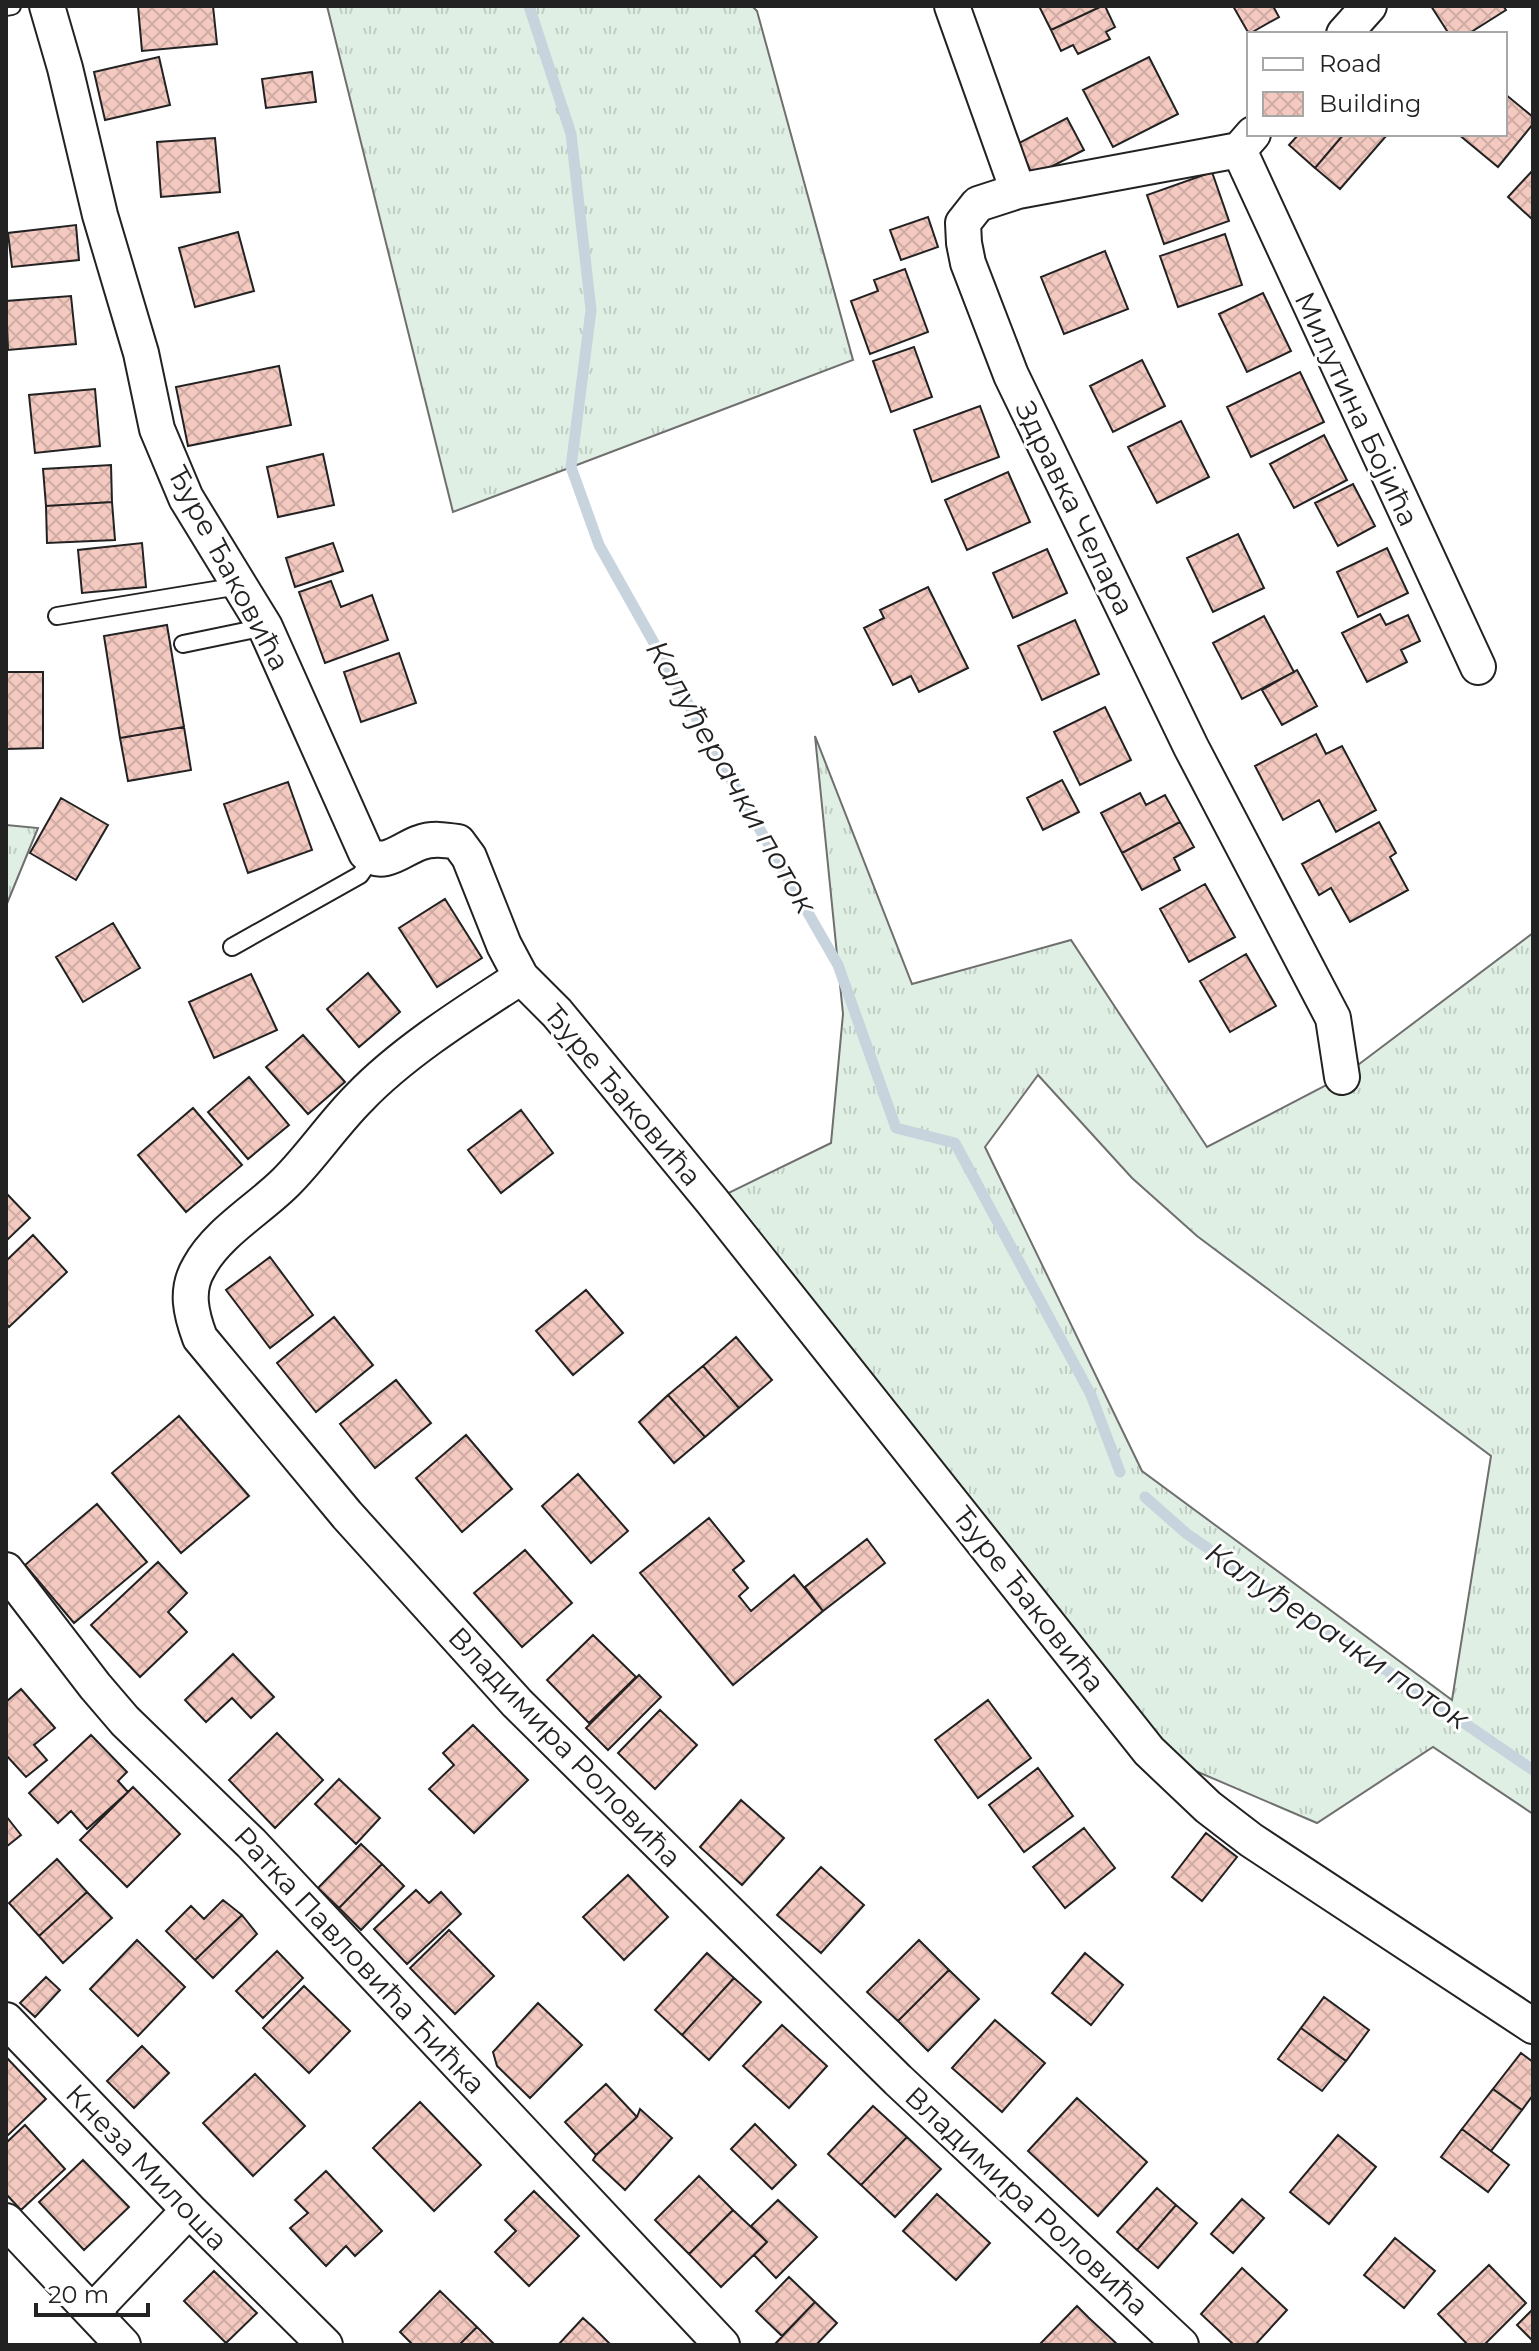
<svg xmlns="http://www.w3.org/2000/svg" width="1539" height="2351" viewBox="0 0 1539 2351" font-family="Montserrat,sans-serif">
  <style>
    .grass { fill: url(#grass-tufts); stroke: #6f6f6f; stroke-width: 2; fill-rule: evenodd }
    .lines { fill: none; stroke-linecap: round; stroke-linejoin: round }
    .stream { stroke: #c7d3dd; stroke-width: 11 }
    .building { fill: url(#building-cross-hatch); stroke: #222; stroke-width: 2 }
    .lane-casing { stroke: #222; stroke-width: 20 }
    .street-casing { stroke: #222; stroke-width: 38 }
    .lane { stroke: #fff; stroke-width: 16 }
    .street { stroke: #fff; stroke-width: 34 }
    .labels { text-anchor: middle; stroke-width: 6; stroke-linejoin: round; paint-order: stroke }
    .street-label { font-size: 28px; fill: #222; stroke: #fff }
    .water-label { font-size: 30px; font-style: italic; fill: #222; stroke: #fff }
  </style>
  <defs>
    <pattern id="grass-tufts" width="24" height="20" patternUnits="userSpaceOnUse" patternTransform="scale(2)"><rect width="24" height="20" fill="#e0efe3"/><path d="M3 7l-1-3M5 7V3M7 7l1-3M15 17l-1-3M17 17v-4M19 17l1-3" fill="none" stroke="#c0cdc2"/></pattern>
    <pattern id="building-cross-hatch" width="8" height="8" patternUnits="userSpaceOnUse" patternTransform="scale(2)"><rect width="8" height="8" fill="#f3c9c0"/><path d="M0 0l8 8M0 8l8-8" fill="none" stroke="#d0aca5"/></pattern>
  </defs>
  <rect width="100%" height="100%" fill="#fff"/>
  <path class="grass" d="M327,6H752L757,11L853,360L453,512Z
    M815,736L912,984L1071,940L1207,1147L1342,1077L1533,933V1814L1433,1747L1317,1823L1149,1751L712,1201L831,1143L843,1014ZM1038,1075L1132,1178L1197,1236L1491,1456L1452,1700L1142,1471L985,1147Z
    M6,825L38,828L6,906Z"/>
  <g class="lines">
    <path class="stream" d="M529,6L571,134L591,310L571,467L599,545L713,748L838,965L896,1128L955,1143L1091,1395L1120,1472
      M1145,1497L1187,1534L1533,1770"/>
  </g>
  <path class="building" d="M138,6H213L217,44L142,51Z
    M1039,6H1102L1051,30Z
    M1102,6H1105L1115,27L1106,32L1110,39L1078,54L1073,45L1061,51L1051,30Z
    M1233,6H1273L1279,17L1249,34Z
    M1431,6H1503L1506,10L1468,34H1449Z
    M159,57L170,105L105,120L94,72Z
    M1149,57L1178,114L1113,147L1083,90Z
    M312,72L316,102L266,108L262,79Z
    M1505,94L1533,117V124L1498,167L1458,134H1505Z
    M1067,118L1084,150L1033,176L1017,144Z
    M1299,134H1344L1315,168L1289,145Z
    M1344,134L1387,135L1340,189L1315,168Z
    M215,138L220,192L161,197L157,142Z
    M1533,170V220L1508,197Z
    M1212,172L1229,221L1164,244L1147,195Z
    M928,217L938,247L901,260L890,230Z
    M76,225L79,260L12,267L8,233Z
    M238,232L254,291L195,307L179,248Z
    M1225,234L1242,285L1178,307L1160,256Z
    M1105,251L1128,309L1064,334L1041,277Z
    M905,269L928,332L870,354L851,301L878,291L874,280Z
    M1263,293L1291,351L1247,372L1219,314Z
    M71,296L76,344L8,350L6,301Z
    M914,347L932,397L891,412L873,361Z
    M1142,360L1165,406L1113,432L1090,386Z
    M279,366L291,425L188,446L176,387Z
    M1300,372L1324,422L1251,457L1227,407Z
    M95,389L100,446L35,453L29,395Z
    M980,406L999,457L932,482L914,430Z
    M1181,421L1209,477L1157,503L1128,447Z
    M1324,435L1347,480L1294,508L1270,464Z
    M323,454L334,505L278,517L267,467Z
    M111,465L112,502L46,506L43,469Z
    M1008,472L1030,522L967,550L945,500Z
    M1353,484L1375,526L1338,546L1315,503Z
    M112,502L115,540L47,543L46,506Z
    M1238,534L1264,588L1213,612L1187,558Z
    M142,543L146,587L82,593L78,550Z
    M333,543L343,571L295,587L286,558Z
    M1387,548L1408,593L1358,617L1337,572Z
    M1047,549L1067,593L1013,618L993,573Z
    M331,581L341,607L372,595L388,640L325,663L299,592Z
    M928,587L968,668L919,692L911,676L893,685L864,628L884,618L880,610Z
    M1380,614L1386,625L1408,615L1420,641L1401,650L1407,662L1367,682L1342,633Z
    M1264,616L1294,672L1242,699L1213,643Z
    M1075,620L1099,674L1042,700L1018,646Z
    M167,625L184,727L120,738L104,636Z
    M399,653L416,703L361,722L344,672Z
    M1297,670L1317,706L1282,725L1262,690Z
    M6,672H43V748L6,749Z
    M1105,707L1131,760L1080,785L1054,732Z
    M184,727L191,770L128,781L120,738Z
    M1316,734L1326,754L1342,746L1376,810L1336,832L1319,800L1283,820L1255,766Z
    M1062,780L1079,812L1043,830L1027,798Z
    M288,782L312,850L248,873L224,804Z
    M1140,793L1146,805L1165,795L1180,822L1122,853L1101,813Z
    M61,798L108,825L76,880L30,853Z
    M1180,822L1194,847L1174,858L1180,870L1142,890L1122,853Z
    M1379,822L1396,853L1390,857L1408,890L1350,922L1331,888L1319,895L1302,864Z
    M1205,884L1235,937L1189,962L1160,909Z
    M445,899L482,958L437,987L399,928Z
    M113,923L140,968L83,1002L56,957Z
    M1246,954L1276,1006L1230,1032L1200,981Z
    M368,973L400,1012L359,1047L327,1009Z
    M251,974L277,1030L214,1058L189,1002Z
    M303,1035L345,1082L308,1114L266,1067Z
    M249,1077L289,1125L248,1159L208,1112Z
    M193,1108L242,1165L186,1212L138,1155Z
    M521,1110L553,1153L501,1193L468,1150Z
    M6,1193L30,1218L6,1241Z
    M33,1235L67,1272L9,1327L6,1323V1261Z
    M270,1257L313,1315L270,1348L226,1290Z
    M586,1290L623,1333L573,1375L536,1331Z
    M334,1317L373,1365L316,1412L277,1363Z
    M736,1337L772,1380L739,1408L703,1366Z
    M703,1366L739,1408L705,1437L668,1395Z
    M396,1380L431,1423L375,1468L340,1424Z
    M668,1395L705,1437L674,1463L639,1422Z
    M179,1416L249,1496L181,1553L112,1473Z
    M466,1435L512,1489L462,1532L416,1478Z
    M578,1474L628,1531L591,1563L542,1506Z
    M97,1504L147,1562L74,1623L25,1565Z
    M709,1518L744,1561L733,1570L748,1588L739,1596L751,1611L794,1575L823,1611L733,1685L640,1573Z
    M867,1539L885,1563L823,1611L805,1587Z
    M525,1550L572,1603L522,1647L474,1593Z
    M158,1562L187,1593L168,1612L187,1632L140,1677L91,1625Z
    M593,1635L636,1677L589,1723L547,1680Z
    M233,1654L274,1697L251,1718L232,1698L206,1722L185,1700Z
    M639,1675L661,1697L608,1750L586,1728Z
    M21,1689L55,1728L34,1745L47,1760L26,1777L6,1755V1702Z
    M988,1700L1031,1758L978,1798L935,1740Z
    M660,1710L697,1745L655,1789L618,1753Z
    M473,1725L528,1780L474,1833L429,1789L454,1765L443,1753Z
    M277,1733L323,1780L275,1828L229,1780Z
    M91,1735L127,1772L118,1781L128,1792L87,1829L71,1811L58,1823L29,1793Z
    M1038,1768L1073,1816L1024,1852L989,1805Z
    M339,1779L380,1818L356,1844L315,1804Z
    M133,1787L180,1834L127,1887L80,1840Z
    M741,1800L784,1838L742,1885L700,1847Z
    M6,1816L21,1835L6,1847Z
    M1084,1828L1115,1868L1065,1908L1033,1867Z
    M1206,1833L1237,1857L1202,1901L1172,1877Z
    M361,1844L382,1864L339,1908L318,1888Z
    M57,1859L87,1892L39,1936L9,1903Z
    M382,1864L404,1886L361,1930L339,1908Z
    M821,1867L864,1905L821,1953L777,1915Z
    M628,1875L668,1917L624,1960L583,1917Z
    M416,1890L429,1903L441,1892L461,1914L407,1964L374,1929Z
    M87,1892L112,1918L63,1963L39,1936Z
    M223,1900L242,1915L195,1960L166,1931L191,1906L204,1919Z
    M242,1915L257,1934L213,1978L195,1960Z
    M449,1930L494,1976L455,2014L410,1968Z
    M137,1940L185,1987L138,2036L90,1989Z
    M919,1940L949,1970L898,2021L867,1992Z
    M277,1951L303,1978L263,2018L236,1991Z
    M707,1953L734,1978L682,2035L655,2010Z
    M1085,1953L1123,1985L1091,2025L1052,1993Z
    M949,1970L979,1999L928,2051L898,2021Z
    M46,1977L60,1990L35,2017L20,2003Z
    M734,1978L761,2002L709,2060L682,2035Z
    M304,1986L350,2031L309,2073L263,2028Z
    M1324,1997L1369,2030L1346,2061L1301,2028Z
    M538,2003L582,2045L530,2098L497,2066L493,2052Z
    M995,2020L1045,2063L1002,2112L952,2068Z
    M782,2025L827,2066L789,2108L743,2066Z
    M1301,2028L1346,2061L1322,2091L1278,2059Z
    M142,2046L169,2073L134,2108L107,2081Z
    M1521,2053L1533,2062V2095L1522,2110L1493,2089Z
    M6,2057L46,2099L6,2137Z
    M255,2074L305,2126L253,2176L203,2123Z
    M606,2084L637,2117L596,2155L565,2122Z
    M1493,2089L1522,2110L1491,2151L1462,2129Z
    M1077,2098L1147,2162L1098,2216L1028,2151Z
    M420,2102L481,2165L434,2211L373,2148Z
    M873,2106L907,2137L861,2185L828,2154Z
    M640,2109L672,2138L625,2190L593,2160L596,2155L637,2117Z
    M755,2124L796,2165L772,2189L731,2149Z
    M25,2125L65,2169L21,2210L6,2194V2143Z
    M1462,2129L1509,2165L1488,2192L1441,2157Z
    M1338,2135L1376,2167L1329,2224L1290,2192Z
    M907,2137L941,2169L895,2217L861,2185Z
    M83,2160L129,2207L84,2250L39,2202Z
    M326,2171L382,2231L355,2256L346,2246L326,2266L290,2228L308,2213L295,2200Z
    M699,2176L733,2210L689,2254L655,2220Z
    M1157,2188L1176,2205L1137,2250L1117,2232Z
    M534,2191L579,2236L529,2286L495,2252L516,2231L505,2220Z
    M937,2194L990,2243L956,2280L903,2231Z
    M1242,2199L1264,2218L1233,2253L1211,2234Z
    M778,2200L817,2237L776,2278L754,2255L767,2242L751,2226Z
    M1176,2205L1197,2223L1158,2268L1137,2250Z
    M733,2210L767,2242L721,2287L689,2254Z
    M1395,2238L1435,2271L1404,2308L1364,2275Z
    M1489,2265L1526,2303L1484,2345H1468L1438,2314Z
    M1242,2268L1287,2310L1255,2345H1234L1201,2314Z
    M214,2271L257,2313L226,2343L184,2301Z
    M789,2277L815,2302L782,2336L756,2311Z
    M440,2291L477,2327L459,2345H413L400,2332Z
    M815,2302L837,2323L816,2345H774Z
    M1077,2306L1089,2318L1118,2345H1039Z
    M1533,2309V2341L1517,2325Z
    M583,2318L594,2328L611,2345H558Z
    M477,2327L495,2345H459Z"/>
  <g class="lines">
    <defs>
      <path id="lane" d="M6,7L12,6
        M57,616L239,586
        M183,644L265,627
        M232,947L360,875L372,858"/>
      <path id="street" d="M47,6L65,68L100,215L141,353L157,429L186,498L265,627L366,853C384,868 402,849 419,843C432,838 445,840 458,842L469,857L504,945L521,977L557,1013L712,1201L1149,1751L1208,1807L1251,1840L1533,2026
        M952,6L1018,191
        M1344,34L1369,6
        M1253,134L1239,150L1018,191L978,204L963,223L964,243L968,263L1011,375L1191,747L1333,1018L1342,1077
        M1239,150L1478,667
        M521,977C467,1012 403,1052 359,1098C333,1124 312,1156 286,1182C259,1209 217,1233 199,1267C185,1290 191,1314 200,1338L347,1515L517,1703L898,2080L1181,2345
        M6,1570L95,1686L125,1721L251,1843L722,2345
        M6,2020L189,2210L325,2345
        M6,2221L123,2345
        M92,2312L189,2210"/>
    </defs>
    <use href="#lane" class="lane-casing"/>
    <use href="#street" class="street-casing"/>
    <use href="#lane" class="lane"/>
    <use href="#street" class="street"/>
  </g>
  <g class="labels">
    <g class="street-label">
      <text transform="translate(1357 409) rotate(65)" y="10">Милутина Бојића</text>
      <text transform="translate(1075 508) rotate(64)" y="10">Здравка Челара</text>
      <text transform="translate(229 568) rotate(62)" y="10">Ђуре Ђаковића</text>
      <text transform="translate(623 1095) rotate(50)" y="10">Ђуре Ђаковића</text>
      <text transform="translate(1029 1599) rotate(52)" y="10">Ђуре Ђаковића</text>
      <text transform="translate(565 1747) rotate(46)" y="10">Владимира Роловића</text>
      <text transform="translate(360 1960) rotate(47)" y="10">Ратка Павловића Ћићка</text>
      <text transform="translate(147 2167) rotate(46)" y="10">Кнеза Милоша</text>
      <text transform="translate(1027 2201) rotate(43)" y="10">Владимира Роловића</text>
    </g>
    <g class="water-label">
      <text transform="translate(731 777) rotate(60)" y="10">Калуђерачки поток</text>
      <text transform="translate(1337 1636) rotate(34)" y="10">Калуђерачки поток</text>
    </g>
  </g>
  <rect width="1539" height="2351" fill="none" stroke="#222222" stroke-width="16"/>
  <rect x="1247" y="32" width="260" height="104" fill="#ffffff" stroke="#a7a7a7" stroke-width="2"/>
  <rect x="1263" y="58" width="40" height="12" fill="#ffffff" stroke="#a7a7a7" stroke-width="2"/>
  <text x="1319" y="72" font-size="24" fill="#222222">Road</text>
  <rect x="1263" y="92" width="40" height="24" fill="url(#building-cross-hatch)" stroke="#a7a7a7" stroke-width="2"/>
  <text x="1319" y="112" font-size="24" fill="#222222">Building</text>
  <path d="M36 2303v12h112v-12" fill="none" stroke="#222222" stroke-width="4"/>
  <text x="48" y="2303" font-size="24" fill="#222222" stroke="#ffffff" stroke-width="6" paint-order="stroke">20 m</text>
</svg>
